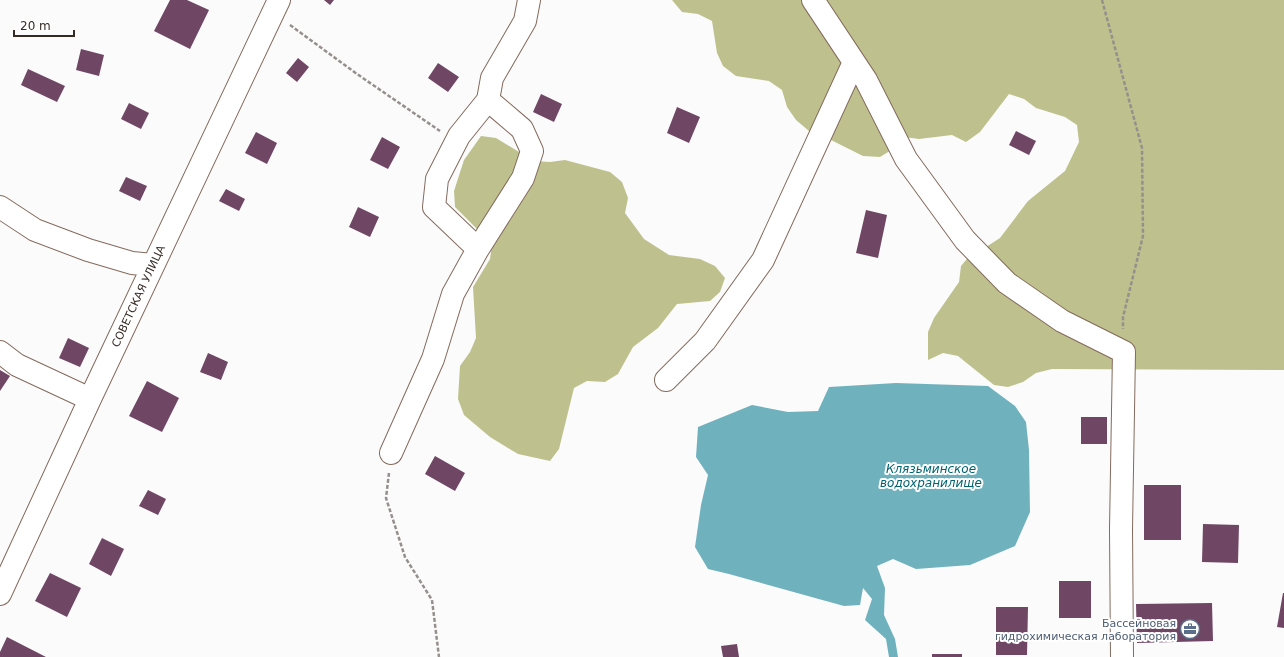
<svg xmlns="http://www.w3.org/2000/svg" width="1284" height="657" viewBox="0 0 1284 657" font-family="'DejaVu Sans',sans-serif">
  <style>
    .forest { fill: #bec18d }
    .water { fill: #70b1be }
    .building { fill: #6f4663 }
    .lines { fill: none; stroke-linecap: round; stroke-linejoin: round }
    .minor-casing { stroke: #846a5d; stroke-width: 24 }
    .path { stroke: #96908d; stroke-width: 2.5; stroke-dasharray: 4 2; stroke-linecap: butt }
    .minor { stroke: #fff; stroke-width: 22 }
    .labels { text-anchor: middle; stroke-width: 4; stroke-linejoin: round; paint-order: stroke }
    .street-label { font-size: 11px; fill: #362a25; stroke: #fff }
    .service-label { font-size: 11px; fill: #4e5e75; stroke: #fff; text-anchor: end }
    .water-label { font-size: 12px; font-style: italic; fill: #016371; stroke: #fff }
  </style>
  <rect width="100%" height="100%" fill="#fbfbfb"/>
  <path class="forest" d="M672,0H1284V370L1052,369L1036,373L1023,382L1008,387L994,385L958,356L943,353L928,360V332L934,318L959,282L961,266L971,254L986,247L1000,238L1028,201L1065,171L1079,142L1077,125L1065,117L1036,108L1024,99L1009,94L980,132L966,142L952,135L919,139L904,137L893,149L880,157L863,156L823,136L809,131L796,120L787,107L782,90L769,81L736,76L723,66L717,53L712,21L698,14L682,12Z
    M481,136L496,138L534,161L550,162L565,160L610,172L622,182L628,198L625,213L644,239L669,255L700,259L715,266L725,278L720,292L710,301L677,304L658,328L633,347L618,374L605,382L587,381L574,388L559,449L550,461L518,454L490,437L464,415L458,399L460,366L470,352L476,338L473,287L490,259L492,244L455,207L454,191L464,160Z"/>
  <path class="water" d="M896,383L988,386L1015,406L1026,422L1029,450L1030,512L1015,546L970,565L916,569L893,559L877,566L885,588L884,615L895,639L898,657H889L886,639L865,620L872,599L863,588L860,605L844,606L729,574L708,569L695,547L701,505L708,475L696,457L698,427L752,405L788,412L818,411L829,387Z"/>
  <path class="building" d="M170,0H187L209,10L190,49L154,31Z
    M324,0H334L330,5Z
    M81,49L104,55L99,76L76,70Z
    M298,58L309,67L297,82L286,73Z
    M438,63L459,77L448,92L428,78Z
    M28,69L65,86L57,102L21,85Z
    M541,94L562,104L554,122L533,112Z
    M129,103L149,113L141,129L121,119Z
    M677,107L700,117L689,143L667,133Z
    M1016,131L1036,141L1029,155L1009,145Z
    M256,132L277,143L267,164L245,153Z
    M382,137L400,147L388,169L370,160Z
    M126,177L147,186L140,201L119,191Z
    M226,189L245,199L239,211L219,201Z
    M358,207L379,217L370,237L349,227Z
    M866,210L887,215L878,258L856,253Z
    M68,338L89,348L80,367L59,358Z
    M208,353L228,362L221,380L200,372Z
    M0,370L10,376L0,391Z
    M147,381L179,398L162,432L129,416Z
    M1081,417H1107V444H1081Z
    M435,456L465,473L455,491L425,474Z
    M1144,485H1181V540H1144Z
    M148,490L166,499L158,515L139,506Z
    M1203,524L1239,525L1238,563L1202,562Z
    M102,538L124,549L111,576L89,564Z
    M50,573L81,588L67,617L35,601Z
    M1059,581H1091V618H1059Z
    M1283,593H1284V628L1277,627Z
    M1212,603L1213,641L1137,643L1136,604Z
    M996,607H1028L1027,655H996Z
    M7,637L46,657H0V652Z
    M737,644L739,657H723L721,646Z
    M932,654H962V657H932Z"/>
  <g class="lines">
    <defs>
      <path id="minor" d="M813,0L866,80L906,159L965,240L1007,283L1062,321L1124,352L1121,529L1122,657
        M488,100L459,136L437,179L434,207L478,249L523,178L532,151L522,129L488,100L492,78L525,21L529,0
        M0,207L35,230L88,250L132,263L153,265
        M0,352L17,365L90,399
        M666,380L705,341L763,260L854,62
        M391,453L433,359L453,294L478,249
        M0,594L90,399L279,0"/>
    </defs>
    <use href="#minor" class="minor-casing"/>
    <path class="path" d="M1102,0L1142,148L1143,236L1123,317V329
      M290,25L357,74L440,131
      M389,473L386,498L405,557L432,600L439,657"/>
    <use href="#minor" class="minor"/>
  </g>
  <defs>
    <symbol id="office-ring" viewBox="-11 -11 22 22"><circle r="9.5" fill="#fff" stroke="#5c6f8a" stroke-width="1.5"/><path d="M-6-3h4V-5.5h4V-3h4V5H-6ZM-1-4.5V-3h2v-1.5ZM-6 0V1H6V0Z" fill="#5c6f8a"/></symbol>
  </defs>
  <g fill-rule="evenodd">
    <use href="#office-ring" x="1179" y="618" width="22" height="22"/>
  </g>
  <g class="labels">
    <g class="street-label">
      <text transform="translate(138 296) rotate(-65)" y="4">СОВЕТСКАЯ УЛИЦА</text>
    </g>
    <g class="service-label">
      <text x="1176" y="627">Бассейновая<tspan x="1176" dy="13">гидрохимическая лаборатория</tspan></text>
    </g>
    <g class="water-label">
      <text x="931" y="473">Клязьминское<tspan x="931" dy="14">водохранилище</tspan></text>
    </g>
  </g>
  <path d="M14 30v6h60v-6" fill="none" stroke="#362a25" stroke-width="2"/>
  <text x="20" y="30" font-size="12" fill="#362a25" stroke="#ffffff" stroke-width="3" paint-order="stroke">20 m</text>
</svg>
